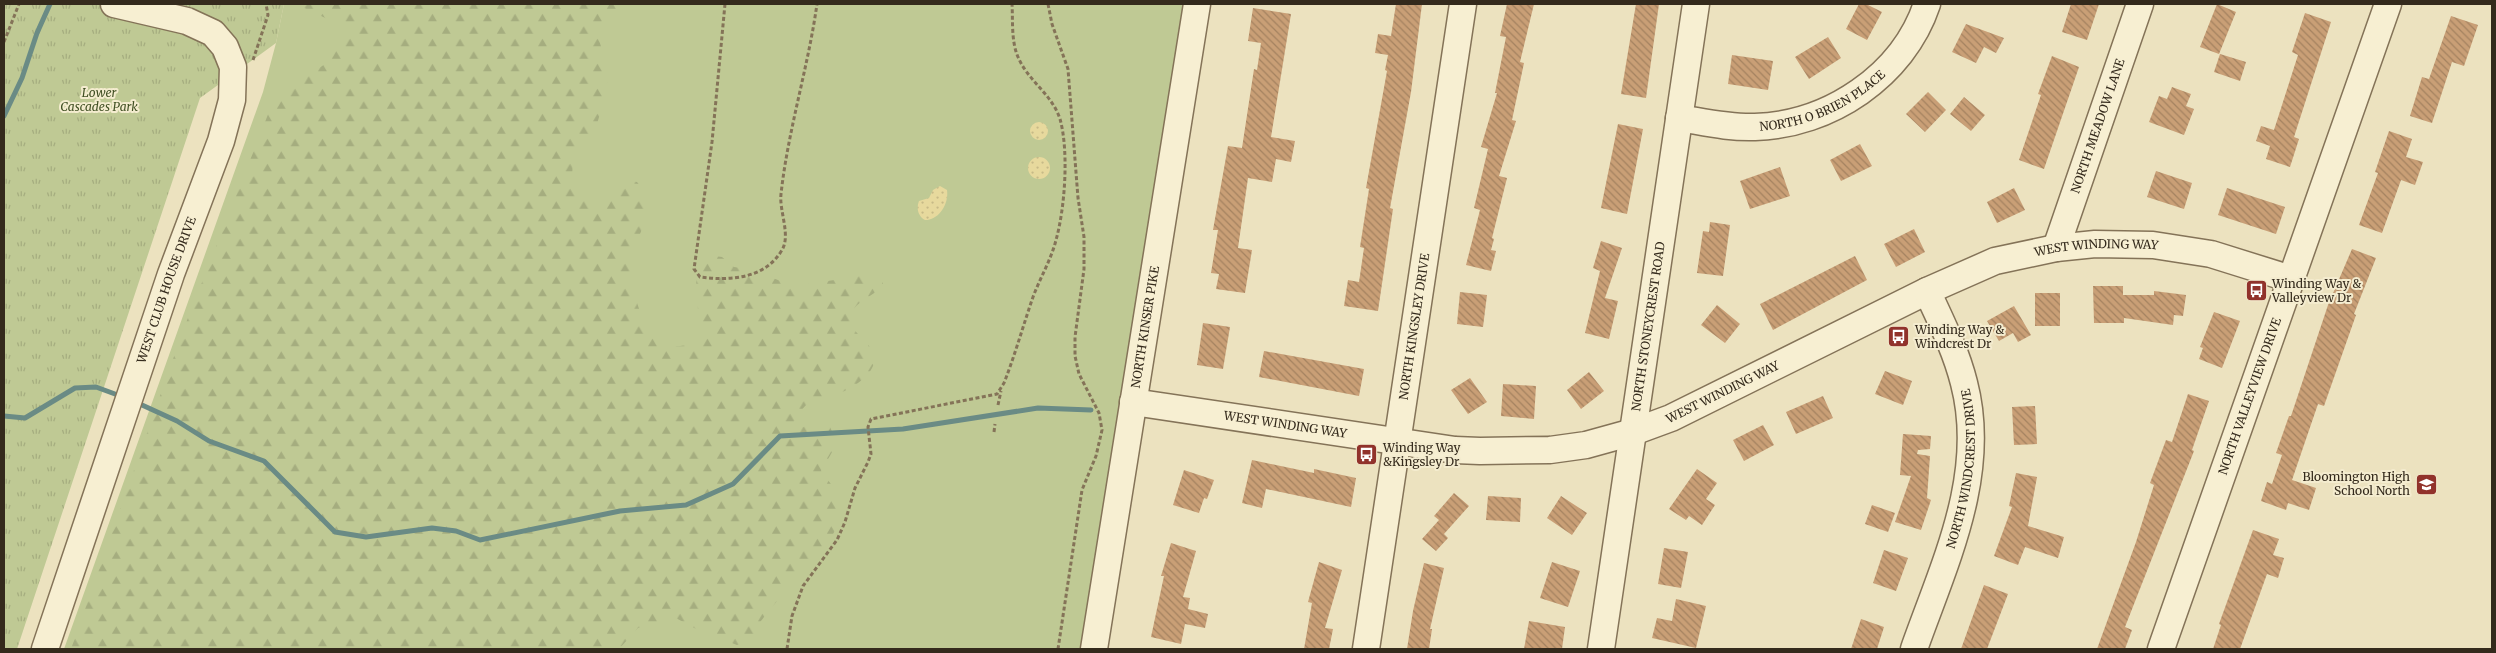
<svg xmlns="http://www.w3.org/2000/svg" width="2496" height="653" viewBox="0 0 2496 653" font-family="Merriweather,serif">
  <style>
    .green { fill: #bfc994 }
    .forest { fill: url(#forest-firs) }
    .sand { fill: url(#sand-dots) }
    .park { fill: url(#park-tufts) }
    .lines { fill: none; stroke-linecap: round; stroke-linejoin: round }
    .stream { stroke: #6a8b85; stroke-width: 5 }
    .building { fill: url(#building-back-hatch) }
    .minor-casing { stroke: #847358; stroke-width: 29 }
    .path { stroke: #847358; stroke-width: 3; stroke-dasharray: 4 2.5; stroke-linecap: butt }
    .minor { stroke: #f7efd2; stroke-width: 26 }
    .labels { text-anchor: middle; stroke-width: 4; stroke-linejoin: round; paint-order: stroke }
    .park-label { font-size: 12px; font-style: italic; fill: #415024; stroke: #f4eccf }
    .street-label { font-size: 12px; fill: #342a1c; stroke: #f4eccf }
    .poi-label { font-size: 12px; fill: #342a1c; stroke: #f4eccf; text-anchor: start }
  </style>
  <defs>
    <pattern id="forest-firs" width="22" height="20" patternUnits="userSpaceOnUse" patternTransform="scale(1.25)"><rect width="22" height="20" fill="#bfc994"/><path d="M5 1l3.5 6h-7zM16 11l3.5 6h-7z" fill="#a5ad7f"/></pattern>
    <pattern id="sand-dots" width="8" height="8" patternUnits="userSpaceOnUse" patternTransform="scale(1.25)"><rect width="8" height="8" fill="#e7d99d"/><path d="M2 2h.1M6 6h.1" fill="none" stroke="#c7ba87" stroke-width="1.8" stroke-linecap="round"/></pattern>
    <pattern id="park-tufts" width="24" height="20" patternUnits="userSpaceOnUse" patternTransform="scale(1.25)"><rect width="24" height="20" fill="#bfc994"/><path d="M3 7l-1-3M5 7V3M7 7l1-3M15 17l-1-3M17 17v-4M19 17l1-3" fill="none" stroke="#a5ad7f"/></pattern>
    <pattern id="building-back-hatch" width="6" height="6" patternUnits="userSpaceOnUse" patternTransform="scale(1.25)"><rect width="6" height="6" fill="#c99f76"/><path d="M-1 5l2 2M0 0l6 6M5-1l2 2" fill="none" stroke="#a48260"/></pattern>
  </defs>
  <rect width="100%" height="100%" fill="#ece2bf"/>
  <path class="green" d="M284,4H1184L1083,649H64L263,92L276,43Z"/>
  <path class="forest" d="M296,4H622L600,23L599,39L608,73L606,94L593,137L573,156L572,180L590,199L604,200L626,180L637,182C641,187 648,195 649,201C650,213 644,224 640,234C628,267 630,287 643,319C648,333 656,345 671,346C685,347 692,345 700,333C700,310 688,270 707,255L722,257L734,267L749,269L794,286L841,279L867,272L880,274L883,284C875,296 858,300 852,312C841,334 886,344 872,368C865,381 846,392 832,396C825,398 816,398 810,402C802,407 798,416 793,423L800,428L812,424L830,427C840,448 831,452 821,471L840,496L839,523L826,547L810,567L799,574L756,627L753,639L737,645L698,630L674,617L638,628L619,649H71L184,328L278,89L306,77L325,64L344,37L340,25Z"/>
  <path class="sand" d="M1030 131a9 9 0 1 1 18 0a9 9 0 1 1-18 0Z
    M1028 168a11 11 0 1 1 22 0a11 11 0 1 1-22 0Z
    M940,186L947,190C949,204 939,220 925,220C918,216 916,208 919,201L929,198L933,190Z"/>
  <path class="park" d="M4,4H284L276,43L200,98L17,649H4Z"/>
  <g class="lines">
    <path class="stream" d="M4,116L22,78L37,33L50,4
      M142,405L177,421L209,441L264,461L335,532L366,537L432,528L456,531L480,540L620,511L686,505L733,484L780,436L903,429L1038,408L1091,410
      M4,416L25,418L75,388L96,387L115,394"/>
  </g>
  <path class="building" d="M1396,4H1422L1411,92L1390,208L1393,209L1378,311L1344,306L1348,280L1359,282L1364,248L1360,247L1369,189L1366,188L1387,71L1385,70L1388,55L1375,53L1378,34L1391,36Z
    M1507,4H1534L1520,62L1524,63L1512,120L1516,121L1499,176L1507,178L1492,238L1494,239L1491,250L1496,251L1491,271L1466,265L1480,210L1474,208L1488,149L1481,147L1497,93H1495L1506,37L1500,36Z
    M1636,4H1659L1646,98L1621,94Z
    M1859,4H1866L1882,12L1867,40L1846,29Z
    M2071,4H2099L2087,40L2062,32Z
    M2217,4L2236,12L2219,54L2200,47Z
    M1253,8L1291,14L1271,137L1295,141L1291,162L1276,159L1272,182L1248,178L1238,248L1252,250L1245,293L1216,289L1219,274L1211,273L1218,230H1213L1228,146L1242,148L1254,69L1257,70L1261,43L1248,41Z
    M2305,13L2331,22L2294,137L2299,139L2290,167L2266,159L2270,146L2256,141L2261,126L2274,130L2298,55L2292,52Z
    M2451,16L2478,25L2464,66L2452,62L2432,123L2410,116L2422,77L2429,79Z
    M1966,24L2004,38L1996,53L1984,47L1976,63L1952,52Z
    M1828,37L1841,58L1809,79L1795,57Z
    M2220,54L2246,62L2240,81L2214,72Z
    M1732,55L1773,61L1768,90L1728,84Z
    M2052,56L2079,67L2044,169L2019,160L2041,95L2038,94Z
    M2172,87L2191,94L2186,106L2194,109L2184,135L2149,122L2159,96L2167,99Z
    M1928,92L1946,110L1925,132L1906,114Z
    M1964,97L1985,115L1971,131L1950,114Z
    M1618,124L1643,129L1627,214L1601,208Z
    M2389,131L2412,139L2406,157L2423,162L2415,185L2401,180L2382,233L2359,225L2378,173L2375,172Z
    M1860,144L1872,166L1841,181L1830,160Z
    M1780,167L1790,196L1750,209L1740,181Z
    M2156,171L2192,183L2184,209L2147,197Z
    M2014,188L2025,210L1997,223L1987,202Z
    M2227,188L2285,207L2276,234L2218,215Z
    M1710,222L1730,225L1723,276L1697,273L1703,231L1709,232Z
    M1914,229L1925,252L1896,267L1884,244Z
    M1601,241L1622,248L1605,298L1618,301L1609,339L1585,333L1600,271L1593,268Z
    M2352,249L2376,258L2354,314L2356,315L2324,406L2318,404L2292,480L2316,488L2309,510L2288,503L2286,510L2261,501L2267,482L2272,484L2282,455L2276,453L2289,416H2291L2328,305Z
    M1855,256L1867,280L1773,330L1760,304Z
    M2093,286H2123V295H2154V291L2186,295L2183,316L2174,315L2173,325L2124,318V323H2094Z
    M1460,292L1487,295L1483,327L1457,324Z
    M2035,293H2060V326H2035Z
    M1717,305L1740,324L1725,343L1701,325Z
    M2014,306L2031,335L2018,342L2013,333L1999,341L1987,321Z
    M2214,312L2240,321L2222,368L2199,359L2203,348L2200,347Z
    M1203,323L1230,327L1223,369L1197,365Z
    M1264,351L1364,369L1359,396L1259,377Z
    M1885,371L1912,381L1903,405L1875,394Z
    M1589,372L1604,391L1581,409L1567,390Z
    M1470,378L1487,402L1468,414L1451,390Z
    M1503,384L1536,386L1534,419L1501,416Z
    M2188,394L2209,401L2192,450L2194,451L2125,627L2132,630L2125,649H2097L2136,542L2154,485L2150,483L2166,440L2172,442Z
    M1823,396L1833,418L1796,434L1786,412Z
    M2035,406L2037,444L2014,445L2012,407Z
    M1763,425L1774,445L1744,461L1733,440Z
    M1903,434L1931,436L1930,449L1918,450L1917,454L1930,456L1927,498L1931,500L1921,530L1895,522L1911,476L1900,475Z
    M1252,460L1314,473V469L1356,478L1351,507L1266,489L1262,508L1242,503Z
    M1697,469L1717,483L1706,499L1715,505L1702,525L1689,516L1686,520L1669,509Z
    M1184,470L1214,480L1207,499L1204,498L1199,513L1173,505Z
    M2016,473L2037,477L2028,526L2064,537L2058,558L2025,547L2018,565L1994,556L2012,507L2009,506Z
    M1454,493L1469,506L1444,534L1448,538L1436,551L1422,539L1439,520L1434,516Z
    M1488,496L1521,498L1520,522L1486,520Z
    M1561,496L1587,513L1572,535L1547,518Z
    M1872,505L1895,513L1888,532L1865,524Z
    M2253,530L2279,539L2273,555L2284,558L2278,578L2267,574L2240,649H2213L2221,625L2219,624Z
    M1171,543L1196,551L1183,597L1190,598L1188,609L1208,614L1205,628L1185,624L1181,644L1151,637L1164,576H1161Z
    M1664,548L1688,552L1681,588L1658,584Z
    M1884,550L1908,558L1896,591L1873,583Z
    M1319,562L1342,570L1325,628L1333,629L1329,649H1304L1312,603L1308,602Z
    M1552,562L1580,571L1568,607L1540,598Z
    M1424,563L1444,568L1430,629H1432L1429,649H1407L1413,611Z
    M1984,585L2008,594L1987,649H1961Z
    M1676,599L1706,606L1696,648L1652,638L1657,618L1672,621Z
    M1861,619L1884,627L1877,649H1851Z
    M1529,621L1565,627L1562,649H1524Z"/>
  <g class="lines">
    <defs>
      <g id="minor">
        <path id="s1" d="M1679,118C1704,122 1729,128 1755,127C1829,125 1903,76 1927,4"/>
        <path id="s2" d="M2056,248L2140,4"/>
        <path id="s3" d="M1133,402L1455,450L1480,451L1550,450L1586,445L1633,432L1671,418L1927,291L1995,261L2056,248L2095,244L2153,245L2211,254L2291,279"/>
        <path id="s4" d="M45,649L171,274L221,141L232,100L233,67L225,47L213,33L187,21L114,4"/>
        <path id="s5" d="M1094,649L1197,4"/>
        <path id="s6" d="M1366,649L1463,4"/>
        <path id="s7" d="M1601,649L1696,4"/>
        <path id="s8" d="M1914,649C1944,564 1988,475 1964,383C1956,351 1941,321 1927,291"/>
        <path id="s9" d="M2161,649L2388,4"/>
      </g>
    </defs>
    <use href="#minor" class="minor-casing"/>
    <path class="path" d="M725,4L712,142L694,269L700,277C730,281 765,279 782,250C791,235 779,211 781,194C788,130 808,68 817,4
      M1048,4L1052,24L1068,69L1078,198L1084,237V269L1075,337V356L1079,374L1099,413L1102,430L1096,456L1082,490L1058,649
      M4,42L19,4
      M253,60L268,15L266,4
      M998,405L1001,391
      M994,432L995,424
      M787,649L792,616L803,586L837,540L845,522L855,488L868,462L871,454L868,427L871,419L997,394L1004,383C1015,355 1023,326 1033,297C1040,278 1051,260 1056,240C1065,208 1069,151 1060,119C1052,94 1028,81 1018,57C1011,41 1013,20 1012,4"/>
    <use href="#minor" class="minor"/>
  </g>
  <defs>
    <symbol id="bus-square" viewBox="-11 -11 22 22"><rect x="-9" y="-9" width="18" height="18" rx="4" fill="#91322b" stroke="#f4eccf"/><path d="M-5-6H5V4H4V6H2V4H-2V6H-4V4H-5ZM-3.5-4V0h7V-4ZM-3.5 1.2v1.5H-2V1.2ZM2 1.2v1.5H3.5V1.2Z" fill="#fff"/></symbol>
    <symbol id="school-square" viewBox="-11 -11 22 22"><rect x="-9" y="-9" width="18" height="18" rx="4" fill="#91322b" stroke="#f4eccf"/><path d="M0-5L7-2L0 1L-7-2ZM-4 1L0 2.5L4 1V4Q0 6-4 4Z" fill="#fff"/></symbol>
  </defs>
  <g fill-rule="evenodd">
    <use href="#bus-square" x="2244" y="278" width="25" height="25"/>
    <use href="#bus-square" x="1886" y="324" width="25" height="25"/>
    <use href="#bus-square" x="1354" y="442" width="25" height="25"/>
    <use href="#school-square" x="2414" y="472" width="25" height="25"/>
  </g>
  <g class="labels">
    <g class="park-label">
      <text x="99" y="97">Lower<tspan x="99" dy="14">Cascades Park</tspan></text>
    </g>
    <g class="street-label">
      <text dy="4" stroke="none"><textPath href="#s1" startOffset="150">NORTH O BRIEN PLACE</textPath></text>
      <text dy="4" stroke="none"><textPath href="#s2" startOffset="129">NORTH MEADOW LANE</textPath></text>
      <text dy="4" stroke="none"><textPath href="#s3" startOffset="1009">WEST WINDING WAY</textPath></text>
      <text dy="4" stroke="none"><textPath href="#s4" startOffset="379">WEST CLUB HOUSE DRIVE</textPath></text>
      <text dy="4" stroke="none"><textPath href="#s5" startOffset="326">NORTH KINSER PIKE</textPath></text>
      <text dy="4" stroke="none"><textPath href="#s6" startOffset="326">NORTH KINGSLEY DRIVE</textPath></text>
      <text dy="4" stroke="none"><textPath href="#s7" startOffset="326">NORTH STONEYCREST ROAD</textPath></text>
      <text dy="4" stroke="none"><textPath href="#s3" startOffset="604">WEST WINDING WAY</textPath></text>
      <text dy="4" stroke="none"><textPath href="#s9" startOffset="268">NORTH VALLEYVIEW DRIVE</textPath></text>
      <text dy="4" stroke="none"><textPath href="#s3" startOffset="154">WEST WINDING WAY</textPath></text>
      <text dy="4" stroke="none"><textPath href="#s8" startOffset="188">NORTH WINDCREST DRIVE</textPath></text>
    </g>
    <g class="poi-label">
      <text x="2272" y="288">Winding Way &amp;<tspan x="2272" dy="14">Valleyview Dr</tspan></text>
      <text x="1915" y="334">Winding Way &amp;<tspan x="1915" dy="14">Windcrest Dr</tspan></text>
      <text x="1383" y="452">Winding Way<tspan x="1383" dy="14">&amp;Kingsley Dr</tspan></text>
      <text x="2410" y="481" text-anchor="end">Bloomington High<tspan x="2410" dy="14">School North</tspan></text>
    </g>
  </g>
  <rect width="2496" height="653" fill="none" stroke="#342a1c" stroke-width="10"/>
</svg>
